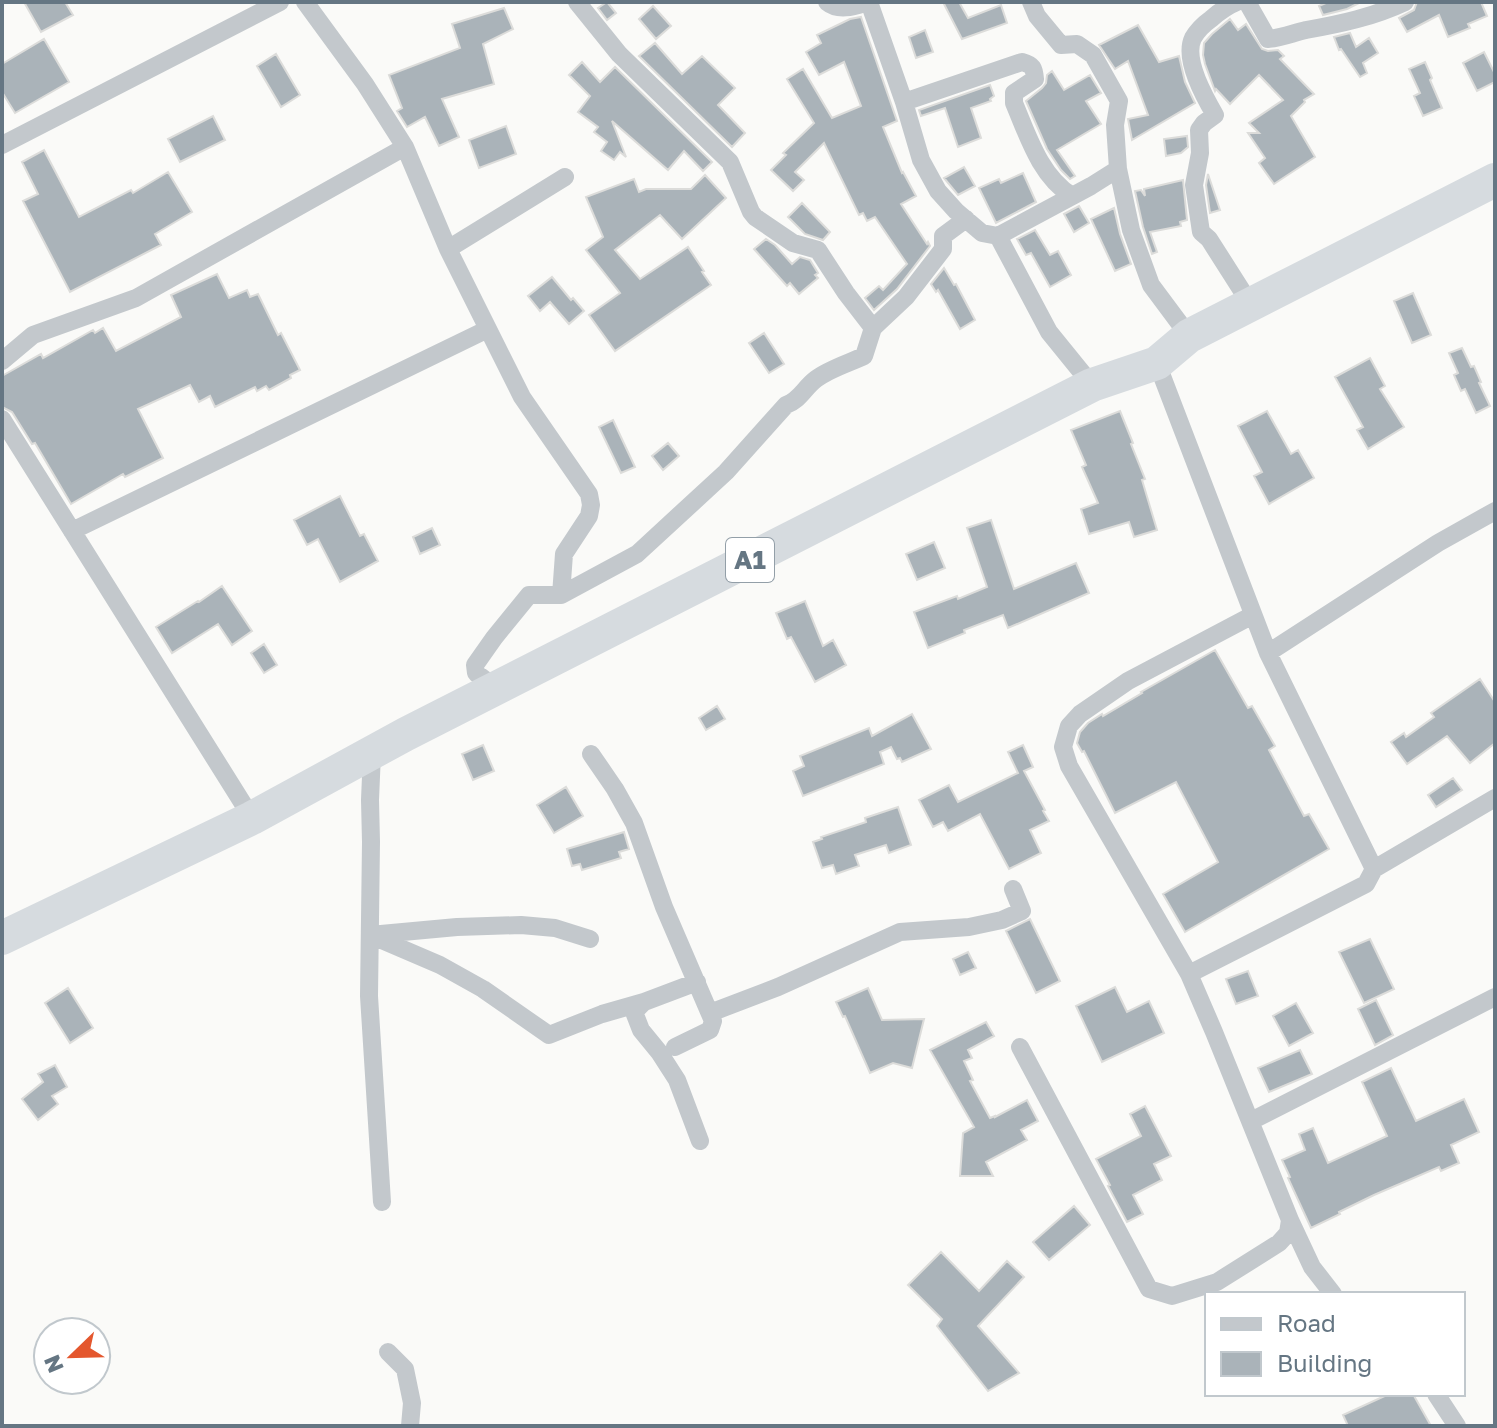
<svg xmlns="http://www.w3.org/2000/svg" width="1497" height="1428" viewBox="0 0 1497 1428" font-family="'Golos Text',sans-serif">
  <style>
    .building { fill: #aab3b9; stroke: #dcdcda; stroke-width: 2 }
    .lines { fill: none; stroke-linecap: round; stroke-linejoin: round }
    .street { stroke: #c3c8cc; stroke-width: 18 }
    .highway { stroke: #d6dbdf; stroke-width: 34 }
    .labels { text-anchor: middle; stroke-width: 8; stroke-linejoin: round; paint-order: stroke }
    .shield { fill: #fff; stroke: #939fa8; stroke-width: 2 }
    .shield-label { font-size: 26px; font-weight: bold; fill: #657683 }
  </style>
  <rect width="100%" height="100%" fill="#fafaf8"/>
  <path class="building" d="M24,2H65L73,15L41,32Z
    M607,2L616,13L607,20L598,8Z
    M943,2H959L968,18L1001,5L1007,23L962,39Z
    M1328,2H1361L1347,9L1323,15L1319,6Z
    M1417,2H1481L1487,16L1468,24L1470,28L1448,37L1439,15L1407,32L1399,18L1414,10Z
    M653,6L671,26L656,39L639,19Z
    M504,8L513,29L483,44L494,84L442,99L459,137L439,146L425,117L407,127L397,111L402,108L389,75L460,48L452,24Z
    M861,17L897,121L883,127L902,173L903,172L916,196L901,204L927,244L928,242L930,246L897,289L874,310L865,298L879,286L883,290L907,264L875,217L867,221L863,213L859,215L824,143L795,172L804,180L793,191L771,170L786,155L783,153L814,123L787,79L803,69L832,118L861,106L844,62L819,75L806,52L821,43L817,35L850,19Z
    M1230,19L1238,30L1246,24L1262,49L1268,51L1278,50L1284,56L1280,59L1314,94L1304,100L1305,102L1291,116L1315,157L1274,184L1259,163L1265,158L1248,133H1259L1249,123L1283,100L1259,75L1230,104L1216,89L1215,91L1205,64L1203,55L1204,43L1212,34Z
    M1138,25L1159,62L1179,56L1185,82L1195,103L1132,140L1128,119L1148,115L1128,61L1115,69L1099,45Z
    M925,30L933,52L916,58L909,37Z
    M1350,33L1356,47L1369,38L1378,53L1363,63L1367,73L1360,77L1341,49L1339,50L1334,37Z
    M44,39L69,82L15,113L2,92V64Z
    M655,43L682,74L702,56L735,88L718,105L745,133L732,147L639,56Z
    M1484,52L1495,74V82L1477,91L1463,63Z
    M276,54L300,95L281,107L257,66Z
    M582,62L600,82L615,67L712,162L703,171L684,151L668,170L612,121L626,157L620,152L614,160L601,151L607,142L594,132L598,127L578,112L590,96L569,75Z
    M1425,62L1432,78L1430,80L1442,108L1423,116L1414,96L1420,93L1409,69Z
    M1052,71L1064,90L1090,75L1101,93L1086,101L1101,124L1057,150L1075,176L1070,179L1061,170L1047,149L1026,101L1042,88L1046,83L1047,75Z
    M990,85L994,96L990,99L991,101L971,108L981,138L958,147L945,108L921,116L919,110Z
    M213,116L225,140L180,162L168,139Z
    M506,126L516,154L479,168L469,140Z
    M1187,136L1188,147L1181,153L1166,156L1164,139Z
    M44,150L79,217L131,190L133,193L168,172L192,212L155,234L161,245L70,292L23,201L38,194L22,162Z
    M964,167L975,186L958,195L944,178Z
    M1023,173L1036,202L996,223L979,188L999,179L1001,183Z
    M1208,174L1220,210L1210,213L1206,185Z
    M705,175L726,198L682,239L660,215L615,250L640,279L688,247L704,271L702,272L711,285L615,351L589,315L620,293L586,250L603,237L586,197L634,179L639,192L646,189H691Z
    M1183,180L1187,220L1180,222L1181,226L1150,232L1157,252L1152,254L1143,227L1135,191L1141,190L1145,196L1144,189Z
    M802,203L830,232L823,240L805,234L788,217Z
    M1079,206L1089,223L1074,232L1064,214Z
    M1114,208L1120,234L1131,264L1115,271L1091,219Z
    M1035,230L1050,255L1058,251L1071,275L1050,287L1031,253L1026,255L1017,239Z
    M766,239L775,245L792,264L800,257L810,260L818,273L815,275L818,278L799,294L790,283L787,286L754,249Z
    M944,268L954,285L956,284L975,320L960,329L938,290L936,292L931,284Z
    M217,274L229,298L247,290L250,297L258,294L278,335L281,333L300,370L290,375L291,378L269,390L266,386L257,391L255,387L215,407L210,396L199,402L190,385L138,409L163,458L125,477L123,474L71,504L35,443L32,444L12,412L2,407V376L41,354L43,358L93,330L95,333L103,328L116,351L181,317L171,295Z
    M552,277L571,300L573,298L584,311L569,324L550,302L540,311L528,296Z
    M1413,293L1431,335L1412,343L1394,301Z
    M764,333L784,364L769,373L749,343Z
    M1462,348L1471,367L1474,366L1481,382L1479,383L1490,406L1476,413L1465,389L1461,391L1454,375L1458,373L1449,353Z
    M1370,358L1385,386L1380,389L1404,427L1368,449L1357,430L1363,427L1335,377Z
    M1120,411L1133,443L1131,444L1145,479L1142,480L1157,530L1134,537L1129,522L1089,534L1081,509L1098,503L1082,467L1086,465L1071,430Z
    M1267,411L1291,454L1298,450L1314,478L1269,504L1254,476L1262,472L1238,426Z
    M613,420L635,467L621,473L599,427Z
    M668,443L679,456L663,470L652,456Z
    M340,496L360,536L364,534L378,561L340,582L318,539L307,545L294,520Z
    M991,520L1014,589L1076,563L1089,593L1008,628L1003,615L964,630L965,633L928,648L914,612L957,596L958,599L987,587L967,528Z
    M432,528L440,545L420,554L413,537Z
    M934,542L945,568L917,580L906,554Z
    M222,586L252,631L232,645L218,624L172,653L156,627L198,601L199,602Z
    M805,601L823,646L833,640L846,665L815,682L791,637L787,639L776,613Z
    M264,644L277,665L264,673L251,653Z
    M1215,650L1248,708L1252,706L1275,746L1269,750L1304,816L1309,814L1329,849L1185,932L1163,894L1218,862L1176,782L1115,813L1084,751L1082,752L1077,743L1080,732L1088,723L1102,714L1103,716L1142,693L1141,692Z
    M1480,679L1495,702V743L1470,763L1447,736L1407,764L1391,742L1404,733L1406,737L1434,717L1431,713Z
    M717,706L725,719L706,730L699,718Z
    M912,714L931,749L902,762L900,758L897,759L891,747L880,752L884,764L803,796L793,771L804,766L800,756L869,728L872,736Z
    M483,745L494,771L473,780L462,754Z
    M1023,745L1033,767L1024,771L1045,810L1043,811L1049,821L1030,830L1041,853L1009,869L980,814L948,831L943,822L933,827L919,800L949,785L958,802L1018,773L1008,752Z
    M1453,778L1462,790L1436,807L1428,795Z
    M566,787L583,816L554,833L537,805Z
    M898,807L911,845L889,853L886,845L855,855L859,866L836,874L833,865L822,868L813,842L822,839L821,837L866,822L865,818Z
    M624,832L629,849L619,852L621,858L582,870L580,864L572,866L567,849Z
    M1030,919L1060,981L1036,993L1006,931Z
    M1370,939L1394,989L1364,1003L1339,952Z
    M968,952L976,968L960,975L953,959Z
    M1248,971L1258,996L1236,1004L1226,979Z
    M1115,987L1127,1012L1149,1001L1164,1033L1102,1062L1076,1006Z
    M68,988L93,1028L70,1043L45,1003Z
    M868,988L882,1020L924,1019L912,1068L893,1063L870,1073L845,1016L843,1017L836,1002Z
    M1376,1000L1393,1035L1375,1045L1358,1009Z
    M1296,1003L1313,1033L1289,1046L1273,1016Z
    M986,1022L994,1036L968,1050L972,1058L964,1061L973,1080L970,1081L990,1118L995,1116V1117L1027,1100L1038,1121L1021,1130L1027,1140L986,1162L993,1176H960L963,1133L974,1127L930,1050Z
    M1300,1050L1312,1074L1269,1092L1258,1068Z
    M55,1065L67,1087L52,1096L58,1104L38,1120L22,1099L43,1082L38,1074Z
    M1391,1068L1416,1121L1464,1099L1479,1132L1451,1145L1459,1163L1441,1171L1439,1167L1374,1195L1339,1212L1340,1214L1311,1228L1288,1178L1290,1177L1282,1160L1305,1150L1299,1134L1313,1128L1328,1163L1387,1136L1362,1082Z
    M1145,1106L1171,1156L1154,1164L1162,1180L1133,1195L1143,1214L1127,1222L1108,1186L1110,1185L1096,1159L1141,1136L1130,1114Z
    M1074,1206L1090,1225L1049,1260L1033,1242Z
    M941,1252L979,1291L1007,1261L1024,1277L978,1326L1019,1373L988,1391L937,1326L942,1319L908,1285Z
    M1389,1394H1413L1431,1426H1348L1343,1415Z"/>
  <g class="lines">
    <path class="street" d="M305,2L365,84L405,147L448,249L522,397L589,494L591,505L589,516L564,554L561,595H529L494,638L475,665L476,673L497,689
      M577,2L619,54L730,162L751,212L755,217L793,243L818,250L846,293L873,328
      M827,2C839,12 855,6 868,2
      M869,2L904,102L921,160L938,191L956,211L982,233L998,236L1091,186L1118,169
      M1031,2L1037,16L1061,45L1077,44L1093,55L1119,101L1115,125L1118,169L1131,230L1151,285L1189,336
      M1237,2C1227,6 1219,12 1211,19C1204,24 1197,31 1193,38C1183,59 1205,98 1215,115L1204,123L1199,130L1200,153L1194,185L1201,232L1209,239L1251,305
      M1247,2L1268,39C1281,38 1293,33 1306,30C1340,24 1373,17 1405,2
      M904,102L1022,62C1033,65 1034,68 1035,79L1014,93V103C1028,136 1040,176 1072,196
      M2,145L280,2
      M998,236L1049,332L1092,385
      M448,249L565,177
      M2,361L33,335L136,298L405,147
      M1157,363L1268,653L1374,869L1366,884L1189,974
      M2,419L252,818
      M72,531L488,329
      M561,595L637,554L726,472L786,405C800,400 804,388 816,379C829,369 849,363 864,356L873,328L906,297L943,249V236L966,219
      M1268,653L1438,543L1495,511
      M372,753L370,800L371,842L369,996L382,1202
      M591,754L615,789L634,823L664,907L713,1021L710,1030L675,1047
      M1374,869L1495,798
      M590,939L555,928L521,925L457,927L370,935L440,965L483,989L549,1035L602,1014L644,1002
      M697,982L644,1002L634,1012L641,1030L659,1052L677,1080L700,1141
      M710,1013L778,987L900,932L969,927L1002,920L1022,911L1013,889
      M1020,1047L1149,1289L1172,1296L1217,1282L1279,1243L1288,1233L1290,1220L1214,1032L1189,974L1069,766L1063,747L1069,726L1080,714L1128,681L1253,615
      M1251,1121L1495,997
      M1290,1220L1312,1267L1333,1294
      M388,1352L405,1369L412,1403L410,1426
      M1436,1394L1457,1426"/>
    <path class="highway" d="M2,938L252,818L406,734L1092,385L1157,363L1189,336L1495,180"/>
  </g>
  <g class="labels">
    <rect class="shield" x="726" y="538" width="48" height="44" rx="6"/>
    <g class="shield-label">
      <text x="750" y="569">A1</text>
    </g>
  </g>
  <rect width="1497" height="1428" fill="none" stroke="#657683" stroke-width="8"/>
  <rect x="1205" y="1292" width="260" height="104" fill="#ffffff" stroke="#c1c8cd" stroke-width="2"/>
  <rect x="1221" y="1318" width="40" height="12" fill="#c3c8cc" stroke="#c1c8cd" stroke-width="2"/>
  <text x="1277" y="1332" font-size="24" fill="#657683">Road</text>
  <rect x="1221" y="1352" width="40" height="24" fill="#aab3b9" stroke="#c1c8cd" stroke-width="2"/>
  <text x="1277" y="1372" font-size="24" fill="#657683">Building</text>
  <g transform="translate(72 1356) rotate(247)"><circle r="38" fill="#ffffff" stroke="#c1c8cd" stroke-width="2"/>
  <path d="M0-6L14 30L0 20L-14 30Z" fill="#e4572e"/>
  <text y="-12" font-size="22" font-weight="bold" text-anchor="middle" fill="#657683">N</text>
  </g>
</svg>
